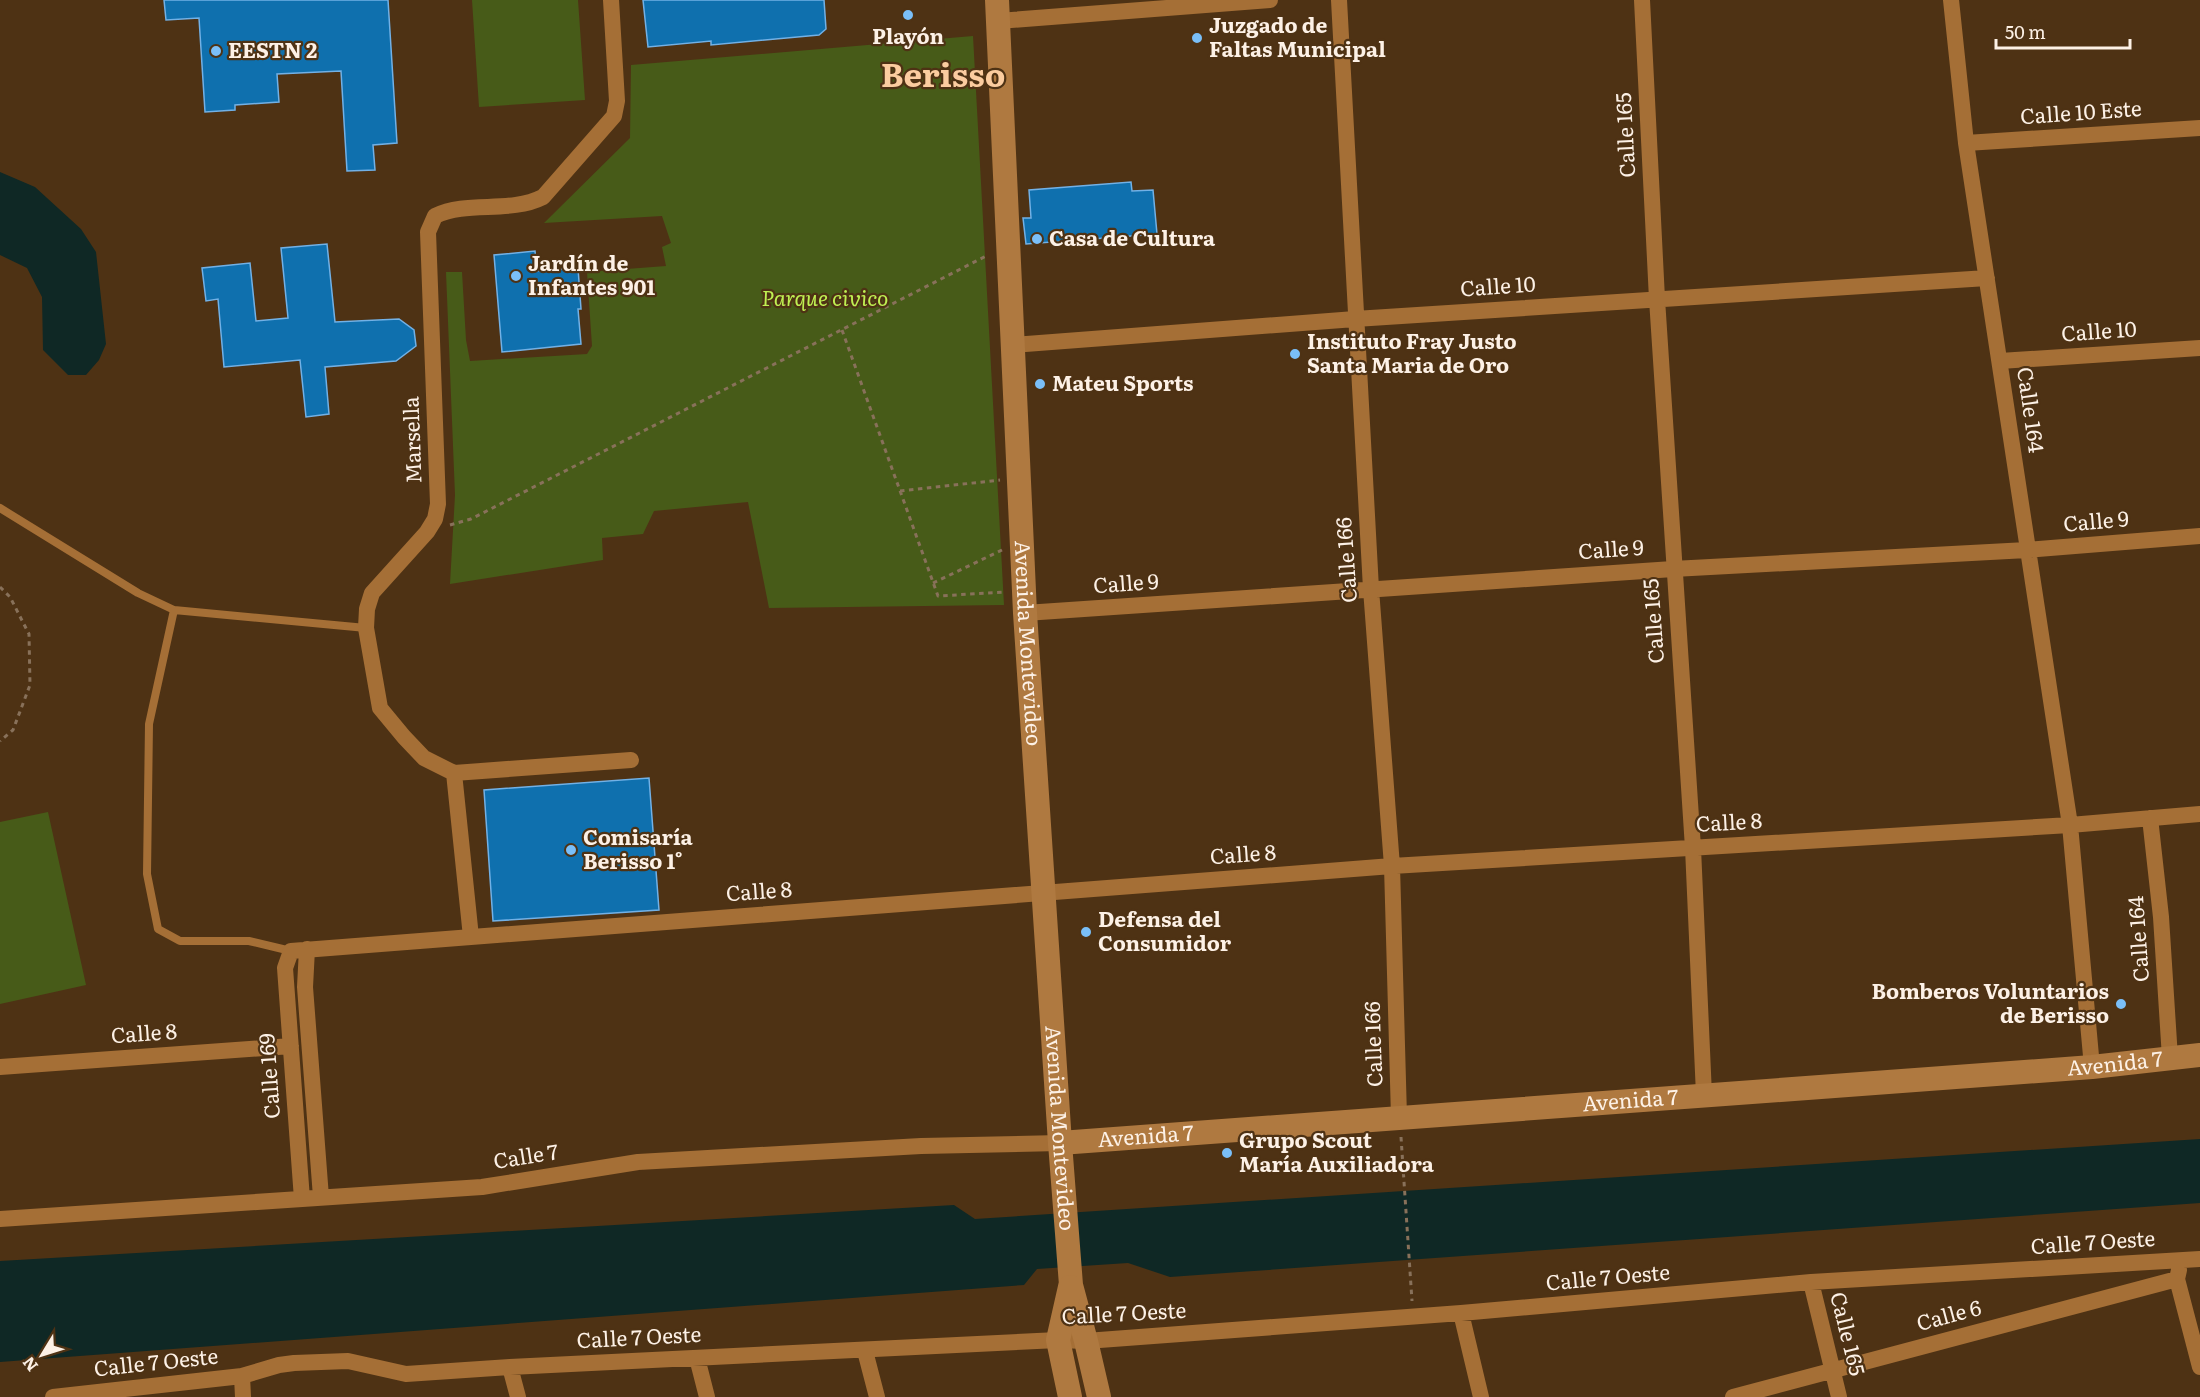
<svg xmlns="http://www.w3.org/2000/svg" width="2200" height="1397" viewBox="0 0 2200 1397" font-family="Literata,serif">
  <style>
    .green { fill: #475b18 }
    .water { fill: #0f2825 }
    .building { fill: #0f70ae; stroke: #72b1e6; stroke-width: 1.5 }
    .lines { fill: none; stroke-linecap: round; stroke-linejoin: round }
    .path { stroke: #88715a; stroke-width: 3; stroke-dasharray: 4.5 4.5; stroke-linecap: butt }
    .lane { stroke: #a56f36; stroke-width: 8 }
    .street { stroke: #a56f36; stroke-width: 16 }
    .secondary { stroke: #af7940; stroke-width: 24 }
    .poi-dot { fill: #7abff8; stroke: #4e3214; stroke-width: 2 }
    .labels { text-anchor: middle; stroke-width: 4.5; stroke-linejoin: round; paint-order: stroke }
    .poi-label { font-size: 21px; font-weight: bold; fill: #fdf1e6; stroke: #4e3214; text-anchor: start }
    .street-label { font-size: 21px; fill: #fdf1e6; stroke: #4e3214 }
    .park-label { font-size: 21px; font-style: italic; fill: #bff052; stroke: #4e3214 }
    .town-label { font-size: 33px; font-weight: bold; fill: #fbcc9f; stroke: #4e3214 }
  </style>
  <rect width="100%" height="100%" fill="#4e3214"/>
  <path class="green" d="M472,0H578L585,100L479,107Z
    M973,36L1004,605L769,608L748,502L654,511L643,534L602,538L603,560L450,584L455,495L446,272H462L466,340L470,361L587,354L592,346L587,272L666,266L662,247L671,243L662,216L544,223L630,138L631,65Z
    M48,812L86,985L0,1004V822Z"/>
  <path class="water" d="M0,172L35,187L81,229L96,252L106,344L99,360L86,375H68L43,350L42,297L27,268L0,255Z
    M2200,1139V1203L1170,1277L1128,1263L1037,1269L1024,1285L0,1362V1261L954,1205L975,1219Z"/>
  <path class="building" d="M164,0H388L397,143L373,145L375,170L347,171L341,71L277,74L279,102L235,105V110L205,112L199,18L166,20Z
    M643,0H824L826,29L819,35L711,45V41L648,47Z
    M1131,182L1132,191L1153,190L1157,234L1026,244L1023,218H1031L1029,190Z
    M327,244L335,322L399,319L414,330L416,346L396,361L325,367L329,414L306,417L300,360L224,367L218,299L206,301L202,268L250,263L256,321L288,318L281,248Z
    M535,251L537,271L578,268L581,309H578L581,344L502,352L494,255Z
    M649,778L659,910L493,921L484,790Z"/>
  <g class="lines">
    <path class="path" d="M842,330L938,596L1005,592
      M900,491L1000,480
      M450,525L471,519L988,255
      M933,583L1002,550
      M0,587L10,597L29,634L30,685L13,730L0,741
      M1401,1137L1412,1301"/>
    <path class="lane" d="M0,508L138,593L174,610L366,628
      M174,610L149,724L147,874L158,929L180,941H249L291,951"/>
    <path class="street" d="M1339,0L1371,589L1392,866L1399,1117
      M1642,0L1657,299L1693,848L1704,1095
      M1951,0L1966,143L2070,825L2092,1067
      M998,21L1270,0
      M1966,143L2200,128
      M1013,345L1355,319L1987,278
      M2000,361L2200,348
      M1025,613L1673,569L2027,550L2200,536
      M454,773L631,760
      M2150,818L2161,917L2170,1058
      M471,937L454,773L424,758L404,737L380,708L366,628L367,609L372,593L427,532L435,519L438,504L428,232L435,216C468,200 509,214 543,197L614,116L617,101L611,0
      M307,949L305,987L321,1197
      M0,1067L291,1046
      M302,1199L285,968L291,951L1392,866L2070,825L2200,814
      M0,1219L482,1187L638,1162L921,1146L1060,1143
      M2179,1270L2177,1279L2200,1367
      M1811,1282L1839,1397
      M1461,1313L1481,1397
      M865,1351L877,1397
      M697,1358L707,1397
      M510,1367L518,1397
      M242,1376L243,1397
      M53,1397L242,1376L279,1365L294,1363L348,1361L406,1374L510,1367L1058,1340L1086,1341L1461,1313L1811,1282L2200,1259
      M1733,1397L2177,1279"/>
    <g class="secondary">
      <path id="s1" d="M997,0L1025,613L1060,1143L1071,1285L1086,1341L1099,1397"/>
      <path id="s2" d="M1060,1143L2092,1067L2200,1055"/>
      <path d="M1070,1287L1058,1340L1070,1397"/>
    </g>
  </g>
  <g class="poi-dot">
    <circle cx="908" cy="15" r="6"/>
    <circle cx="1197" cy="38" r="6"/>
    <circle cx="216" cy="51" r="6"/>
    <circle cx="1037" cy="239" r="6"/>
    <circle cx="516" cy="276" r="6"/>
    <circle cx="1295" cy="354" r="6"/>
    <circle cx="1040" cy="384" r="6"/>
    <circle cx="571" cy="850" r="6"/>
    <circle cx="1086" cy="932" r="6"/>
    <circle cx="2121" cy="1004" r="6"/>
    <circle cx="1227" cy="1153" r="6"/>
  </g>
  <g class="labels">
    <g class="poi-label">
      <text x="1209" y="33">Juzgado de<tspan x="1209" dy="24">Faltas Municipal</tspan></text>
      <text x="908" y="44" text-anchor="middle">Playón</text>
      <text x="228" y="58">EESTN 2</text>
      <text x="1049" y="246">Casa de Cultura</text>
      <text x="528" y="271">Jardín de<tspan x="528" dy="24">Infantes 901</tspan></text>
      <text x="1307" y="349">Instituto Fray Justo<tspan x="1307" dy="24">Santa Maria de Oro</tspan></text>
      <text x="1052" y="391">Mateu Sports</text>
      <text x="583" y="845">Comisaría<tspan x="583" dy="24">Berisso 1°</tspan></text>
      <text x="1098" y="927">Defensa del<tspan x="1098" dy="24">Consumidor</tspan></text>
      <text x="2109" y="999" text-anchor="end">Bomberos Voluntarios<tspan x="2109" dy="24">de Berisso</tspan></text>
      <text x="1239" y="1148">Grupo Scout<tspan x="1239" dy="24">María Auxiliadora</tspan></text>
    </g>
    <g class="street-label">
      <text transform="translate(2081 113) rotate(-4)" y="7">Calle 10 Este</text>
      <text transform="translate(1626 135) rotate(-93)" y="7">Calle 165</text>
      <text transform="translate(1498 287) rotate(-4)" y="7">Calle 10</text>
      <text transform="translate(2099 332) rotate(-4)" y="7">Calle 10</text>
      <text transform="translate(2030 410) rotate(82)" y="7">Calle 164</text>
      <text transform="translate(413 440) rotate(-92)" y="7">Marsella</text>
      <text transform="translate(2096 522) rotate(-5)" y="7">Calle 9</text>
      <text transform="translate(1611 550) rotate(-4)" y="7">Calle 9</text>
      <text transform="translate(1347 560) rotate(-94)" y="7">Calle 166</text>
      <text transform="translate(1126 584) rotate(-4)" y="7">Calle 9</text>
      <text transform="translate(1654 621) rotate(-94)" y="7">Calle 165</text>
      <text dy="7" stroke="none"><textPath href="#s1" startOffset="644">Avenida Montevideo</textPath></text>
      <text transform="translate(1729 823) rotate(-3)" y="7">Calle 8</text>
      <text transform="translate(1243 855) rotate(-4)" y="7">Calle 8</text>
      <text transform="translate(759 892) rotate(-4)" y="7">Calle 8</text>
      <text transform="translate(2139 939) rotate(-94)" y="7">Calle 164</text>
      <text transform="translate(144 1034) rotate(-4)" y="7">Calle 8</text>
      <text transform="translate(1374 1044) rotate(-92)" y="7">Calle 166</text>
      <text dy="7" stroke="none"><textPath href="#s2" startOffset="1058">Avenida 7</textPath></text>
      <text transform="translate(270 1076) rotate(-94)" y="7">Calle 169</text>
      <text dy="7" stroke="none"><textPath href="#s2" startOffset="572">Avenida 7</textPath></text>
      <text dy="7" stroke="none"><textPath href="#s1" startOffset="1130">Avenida Montevideo</textPath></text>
      <text dy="7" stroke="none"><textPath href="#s2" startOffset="86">Avenida 7</textPath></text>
      <text transform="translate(526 1157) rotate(-9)" y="7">Calle 7</text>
      <text transform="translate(2093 1243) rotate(-4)" y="7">Calle 7 Oeste</text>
      <text transform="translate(1608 1278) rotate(-5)" y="7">Calle 7 Oeste</text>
      <text transform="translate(1124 1314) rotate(-3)" y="7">Calle 7 Oeste</text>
      <text transform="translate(1949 1316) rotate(-15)" y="7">Calle 6</text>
      <text transform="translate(1847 1334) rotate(76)" y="7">Calle 165</text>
      <text transform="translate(639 1338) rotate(-3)" y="7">Calle 7 Oeste</text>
      <text transform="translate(156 1363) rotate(-6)" y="7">Calle 7 Oeste</text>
    </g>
    <g class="park-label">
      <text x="825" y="306">Parque civico</text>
    </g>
    <g class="town-label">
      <text x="943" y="87">Berisso</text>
    </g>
  </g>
  <g transform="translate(42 1355) rotate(232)" stroke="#4e3214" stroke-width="4.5" paint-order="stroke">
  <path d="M0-4.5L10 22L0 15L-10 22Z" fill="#fdf1e6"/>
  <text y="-9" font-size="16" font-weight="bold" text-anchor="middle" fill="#fdf1e6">N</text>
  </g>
  <path d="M1996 39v9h134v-9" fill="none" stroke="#fdf1e6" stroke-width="3"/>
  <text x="2005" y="39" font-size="18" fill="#fdf1e6" stroke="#4e3214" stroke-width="4.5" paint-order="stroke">50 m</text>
</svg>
